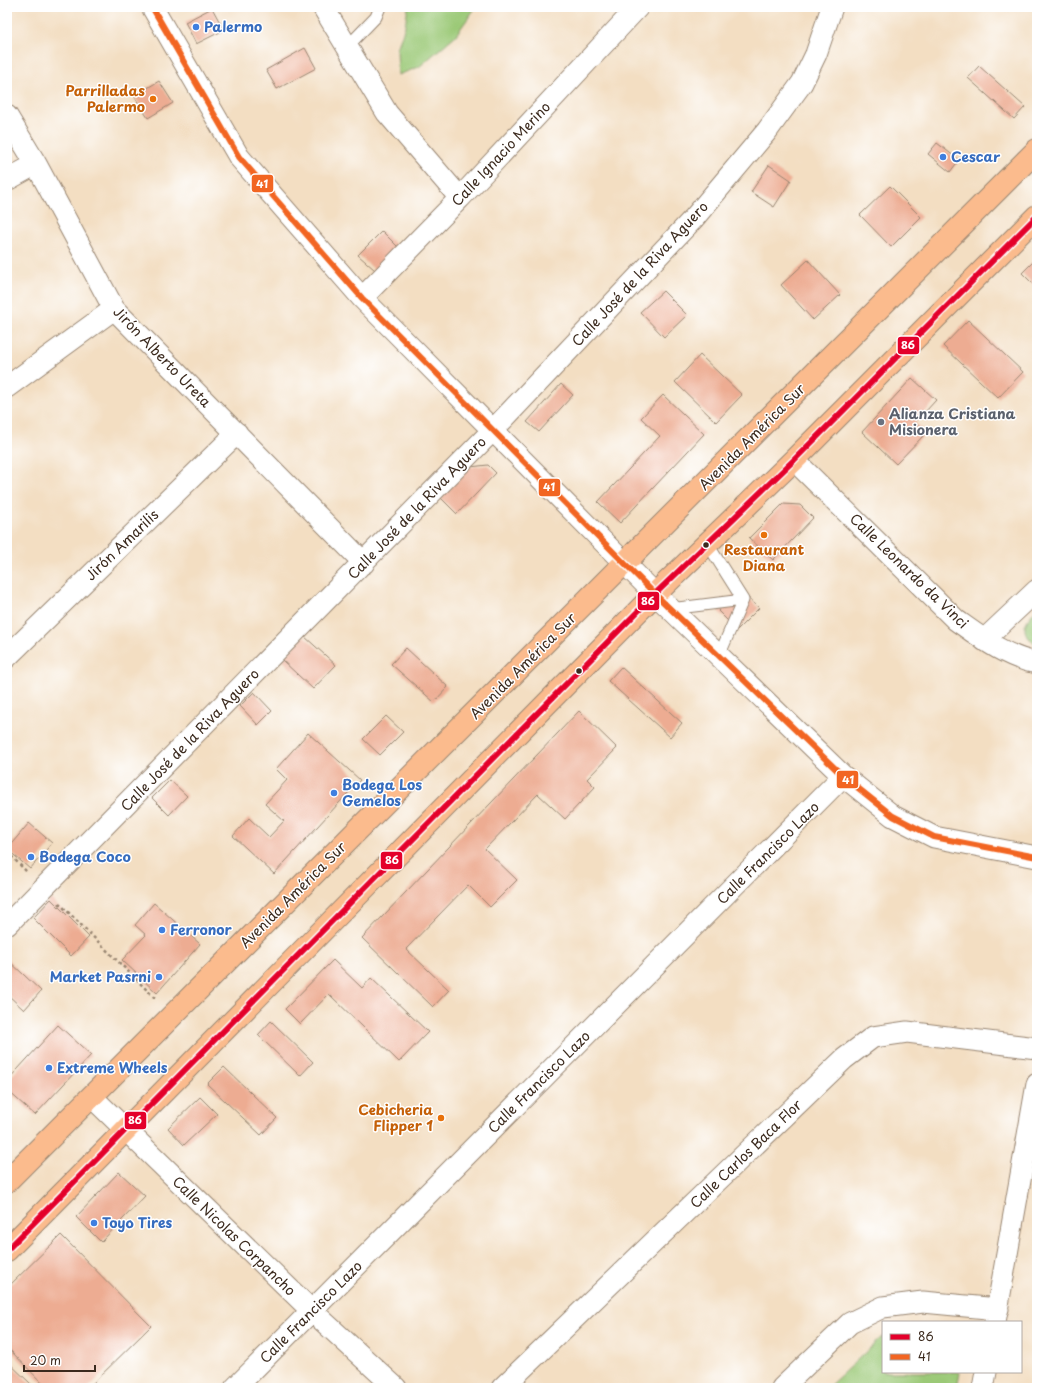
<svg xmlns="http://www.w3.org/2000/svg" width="1044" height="1395" viewBox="0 0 1044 1395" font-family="'Playpen Sans',sans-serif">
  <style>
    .green { fill: #9bc977; stroke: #6b7a4a }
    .building { fill: #edac92 }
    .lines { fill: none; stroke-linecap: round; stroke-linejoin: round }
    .lane-casing { stroke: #978470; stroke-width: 13 }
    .street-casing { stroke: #978470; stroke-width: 23 }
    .primary-casing { stroke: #978470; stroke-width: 24 }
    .path { stroke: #978470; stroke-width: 2.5; stroke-dasharray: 3 3; stroke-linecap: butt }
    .lane { stroke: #fff; stroke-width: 11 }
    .street { stroke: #fff; stroke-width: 21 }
    .primary { stroke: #fbbb8d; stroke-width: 22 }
    .bus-1-casing { stroke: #fff; stroke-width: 9 }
    .bus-2-casing { stroke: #fff; stroke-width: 9 }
    .bus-1 { stroke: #e4002b; stroke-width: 6 }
    .bus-2 { stroke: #f26522; stroke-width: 6 }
    .shop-dot { fill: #3f7fe0; stroke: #fff; stroke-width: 1.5 }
    .food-dot { fill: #e8710a; stroke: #fff; stroke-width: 1.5 }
    .worship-dot { fill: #6b7280; stroke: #fff; stroke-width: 1.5 }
    .bus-dot { fill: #3b2a1e; stroke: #fff; stroke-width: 1.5 }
    .labels { text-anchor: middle; stroke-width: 3; stroke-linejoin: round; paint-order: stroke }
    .shop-label { font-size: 14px; font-weight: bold; fill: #366cbe; stroke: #fff; text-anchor: start }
    .food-label { font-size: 14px; font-weight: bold; fill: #c56008; stroke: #fff; text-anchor: end }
    .street-label { font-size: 14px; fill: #3b2a1e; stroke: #fff }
    .worship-label { font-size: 14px; font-weight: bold; fill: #5b616d; stroke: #fff; text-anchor: start }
    .line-badge { stroke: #fff; stroke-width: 1.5 }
    .badge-label { font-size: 11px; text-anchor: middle; font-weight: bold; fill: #fff }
  </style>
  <rect width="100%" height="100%" fill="#fff"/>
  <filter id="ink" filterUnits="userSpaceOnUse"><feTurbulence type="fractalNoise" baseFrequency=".025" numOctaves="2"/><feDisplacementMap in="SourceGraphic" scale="8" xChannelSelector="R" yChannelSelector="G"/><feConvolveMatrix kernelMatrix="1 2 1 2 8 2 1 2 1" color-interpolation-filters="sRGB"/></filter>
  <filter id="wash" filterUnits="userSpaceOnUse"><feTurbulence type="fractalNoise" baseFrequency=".012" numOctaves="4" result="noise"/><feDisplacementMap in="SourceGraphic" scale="16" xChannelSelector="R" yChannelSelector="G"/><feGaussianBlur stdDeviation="0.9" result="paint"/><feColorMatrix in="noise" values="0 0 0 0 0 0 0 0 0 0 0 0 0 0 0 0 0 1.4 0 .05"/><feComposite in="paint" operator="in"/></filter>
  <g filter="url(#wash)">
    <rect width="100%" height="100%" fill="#f3dec2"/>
    <path class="green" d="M408,7H476L456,35L419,67L398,75L397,49L405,26Z
      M1037,609V645C1019,632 1023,623 1037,609Z
      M883,1336V1372H960L957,1388H827Z"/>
    <g id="blocks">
      <path class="building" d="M212,8L224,30L196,44L185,22Z
        M305,48L316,68L277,89L266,70Z
        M979,66L1025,107L1014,119L968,78Z
        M159,81L173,103L148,118L134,96Z
        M937,143L959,160L950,172L928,154Z
        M769,165L791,180L774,207L751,192Z
        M890,186L921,217L891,247L860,215Z
        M382,231L398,247L375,270L358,255Z
        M1037,258V288L1022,273Z
        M808,260L840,295L813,320L781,285Z
        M663,291L687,315L664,337L640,312Z
        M968,320L1023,372L998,398L943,346Z
        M700,355L742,395L716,422L675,382Z
        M912,378L936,400L915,423L926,433L896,464L862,432Z
        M561,384L573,395L539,432L527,422Z
        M663,395L704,434L620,523L598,502L660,436L641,418Z
        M488,465L496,473L457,514L441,498L470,467Z
        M783,504L800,505L813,518L773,560L749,538Z
        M739,589L759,608L737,630L718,611Z
        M304,636L336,665L313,689L282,660Z
        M406,648L448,687L434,702L391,664Z
        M621,667L682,723L670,737L608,681Z
        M254,692L272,711L258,725L240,706Z
        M579,711L617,748L587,779L595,787L565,819L538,794L485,849L517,880L490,907L468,885L406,949L449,990L433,1007L362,938Z
        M386,716L403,732L380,755L363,739Z
        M308,733L360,780L274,874L233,836L249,818L269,837L284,821L265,804L287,780L276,769Z
        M170,780L187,796L169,815L152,798Z
        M29,823L52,843L30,869L7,849Z
        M51,899L89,937L71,956L33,918Z
        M154,903L200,944L157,993L122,960L146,935L135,925Z
        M7,959L41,991L24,1010L7,994Z
        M333,960L362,988L371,978L428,1032L399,1062L329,994L300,1024L285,1009Z
        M271,1021L313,1062L300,1076L258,1035Z
        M58,1025L91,1055L35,1115L7,1090V1081Z
        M224,1067L277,1118L261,1135L207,1084Z
        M200,1097L217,1114L184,1145L168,1128Z
        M119,1172L145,1196L101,1242L76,1217Z
        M61,1235L151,1326L88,1388H47L7,1347V1288Z
        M7,1361L31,1384L28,1388H7Z"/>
    </g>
  </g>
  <g filter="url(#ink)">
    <use href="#blocks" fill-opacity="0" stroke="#978470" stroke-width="1"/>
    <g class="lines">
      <defs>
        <path id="lane" d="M347,47L376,17L380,7
          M707,543L743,600
          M670,609L743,600L719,656"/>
        <path id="street" d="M152,7L239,157L362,298L655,594L843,776L893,816L934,837L1037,857
          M323,7L387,113L460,198
          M7,116L36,164L114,309L364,563
          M7,180L36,164
          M362,298L460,198L638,7
          M7,387L114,309
          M794,460L956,620C980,637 1007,658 1037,663
          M984,640L1037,590
          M7,657L237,433
          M7,925L493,430L694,218L767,131L802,83L816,54L832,7
          M92,1097L312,1311L396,1388
          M995,1322L1037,1084
          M235,1388L843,776
          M502,1388L844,1059L873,1037L907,1032L1037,1048
          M782,1388L850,1323L883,1307L923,1302L998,1309
          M983,1388L986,1372"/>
        <path id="primary" d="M7,1181L1037,150
          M7,1250L655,594L794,460L1037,216"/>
      </defs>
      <use href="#lane" class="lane-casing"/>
      <use href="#street" class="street-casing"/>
      <use href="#primary" class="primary-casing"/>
      <path class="path" d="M7,852L28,873
        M59,903L156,999"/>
      <use href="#lane" class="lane"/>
      <use href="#street" class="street"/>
      <use href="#primary" class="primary"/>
      <defs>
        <path id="bus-1" d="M7,1250L655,594L794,460L1037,216"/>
        <path id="bus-2" d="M152,7L239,157L362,298L655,594L843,776L893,816L934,837L1037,857"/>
      </defs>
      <use href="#bus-1" class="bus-1-casing"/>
      <use href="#bus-2" class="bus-2-casing"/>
      <use href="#bus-1" class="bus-1"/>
      <use href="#bus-2" class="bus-2"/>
    </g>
  </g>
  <g class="shop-dot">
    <circle cx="196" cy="27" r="4"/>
    <circle cx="943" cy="157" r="4"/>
    <circle cx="334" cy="793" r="4"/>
    <circle cx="31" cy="857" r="4"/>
    <circle cx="162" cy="930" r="4"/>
    <circle cx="159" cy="977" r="4"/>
    <circle cx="49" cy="1068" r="4"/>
    <circle cx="94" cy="1223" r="4"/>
  </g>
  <g class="food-dot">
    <circle cx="153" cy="99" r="4"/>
    <circle cx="764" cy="535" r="4"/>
    <circle cx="441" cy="1118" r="4"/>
  </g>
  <circle class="worship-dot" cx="881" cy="422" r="4"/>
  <g class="bus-dot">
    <circle cx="706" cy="545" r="3.5"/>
    <circle cx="579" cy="671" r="3.5"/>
  </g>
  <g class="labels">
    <g class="shop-label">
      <text x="204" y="32">Palermo</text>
      <text x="951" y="162">Cescar</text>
      <text x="342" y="790">Bodega Los<tspan x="342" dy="16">Gemelos</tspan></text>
      <text x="39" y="862">Bodega Coco</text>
      <text x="170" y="935">Ferronor</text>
      <text x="151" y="982" text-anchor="end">Market Pasrni</text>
      <text x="57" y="1073">Extreme Wheels</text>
      <text x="102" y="1228">Toyo Tires</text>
    </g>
    <g class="food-label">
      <text x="145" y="96">Parrilladas<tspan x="145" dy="16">Palermo</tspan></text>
      <text x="764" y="555" text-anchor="middle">Restaurant<tspan x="764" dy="16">Diana</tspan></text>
      <text x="433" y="1115">Cebicheria<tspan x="433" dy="16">Flipper 1</tspan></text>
    </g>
    <g class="street-label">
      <text transform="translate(501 154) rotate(-47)" y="5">Calle Ignacio Merino</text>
      <text transform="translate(640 274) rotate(-47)" y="5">Calle José de la Riva Aguero</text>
      <text transform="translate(162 357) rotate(46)" y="5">Jirón Alberto Ureta</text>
      <text transform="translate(752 437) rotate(-45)" y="5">Avenida América Sur</text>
      <text transform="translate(417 508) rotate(-46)" y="5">Calle José de la Riva Aguero</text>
      <text transform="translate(122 545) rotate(-44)" y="5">Jirón Amarilis</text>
      <text transform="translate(909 571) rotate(44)" y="5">Calle Leonardo da Vinci</text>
      <text transform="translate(523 666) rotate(-45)" y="5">Avenida América Sur</text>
      <text transform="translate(190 740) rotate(-46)" y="5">Calle José de la Riva Aguero</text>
      <text transform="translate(768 853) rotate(-45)" y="5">Calle Francisco Lazo</text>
      <text transform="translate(293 895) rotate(-45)" y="5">Avenida América Sur</text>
      <text transform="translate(539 1082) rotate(-45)" y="5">Calle Francisco Lazo</text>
      <text transform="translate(746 1154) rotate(-44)" y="5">Calle Carlos Baca Flor</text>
      <text transform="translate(234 1236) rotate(44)" y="5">Calle Nicolas Corpancho</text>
      <text transform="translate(311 1312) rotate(-45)" y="5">Calle Francisco Lazo</text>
    </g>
    <g class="worship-label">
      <text x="889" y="419">Alianza Cristiana<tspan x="889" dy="16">Misionera</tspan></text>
    </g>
  </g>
  <g class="line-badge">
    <rect x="251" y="174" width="23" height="19" rx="4" fill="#f26522"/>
    <rect x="897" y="336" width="23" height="19" rx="4" fill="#e4002b"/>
    <rect x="538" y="478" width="23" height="19" rx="4" fill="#f26522"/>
    <rect x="637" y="591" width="23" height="20" rx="4" fill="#e4002b"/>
    <rect x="836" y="770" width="23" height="19" rx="4" fill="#f26522"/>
    <rect x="380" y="851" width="23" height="19" rx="4" fill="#e4002b"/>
    <rect x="124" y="1111" width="23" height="19" rx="4" fill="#e4002b"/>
  </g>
  <g class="badge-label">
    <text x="262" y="188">41</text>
    <text x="908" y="349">86</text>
    <text x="549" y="491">41</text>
    <text x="648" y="605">86</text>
    <text x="848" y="784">41</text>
    <text x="392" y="864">86</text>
    <text x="135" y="1124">86</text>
  </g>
  <rect width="1044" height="1395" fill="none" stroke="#fff" stroke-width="24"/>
  <rect x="882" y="1321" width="140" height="52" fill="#ffffff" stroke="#b1aaa5"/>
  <rect x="890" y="1334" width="20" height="6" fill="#e4002b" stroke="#b1aaa5"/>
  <text x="918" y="1341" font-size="12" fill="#3b2a1e">86</text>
  <rect x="890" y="1354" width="20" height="6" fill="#f26522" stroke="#b1aaa5"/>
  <text x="918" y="1361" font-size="12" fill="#3b2a1e">41</text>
  <path d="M24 1365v6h71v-6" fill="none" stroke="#3b2a1e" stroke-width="2"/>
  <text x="30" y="1365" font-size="12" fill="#3b2a1e" stroke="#ffffff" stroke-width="3" paint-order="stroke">20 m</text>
</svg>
